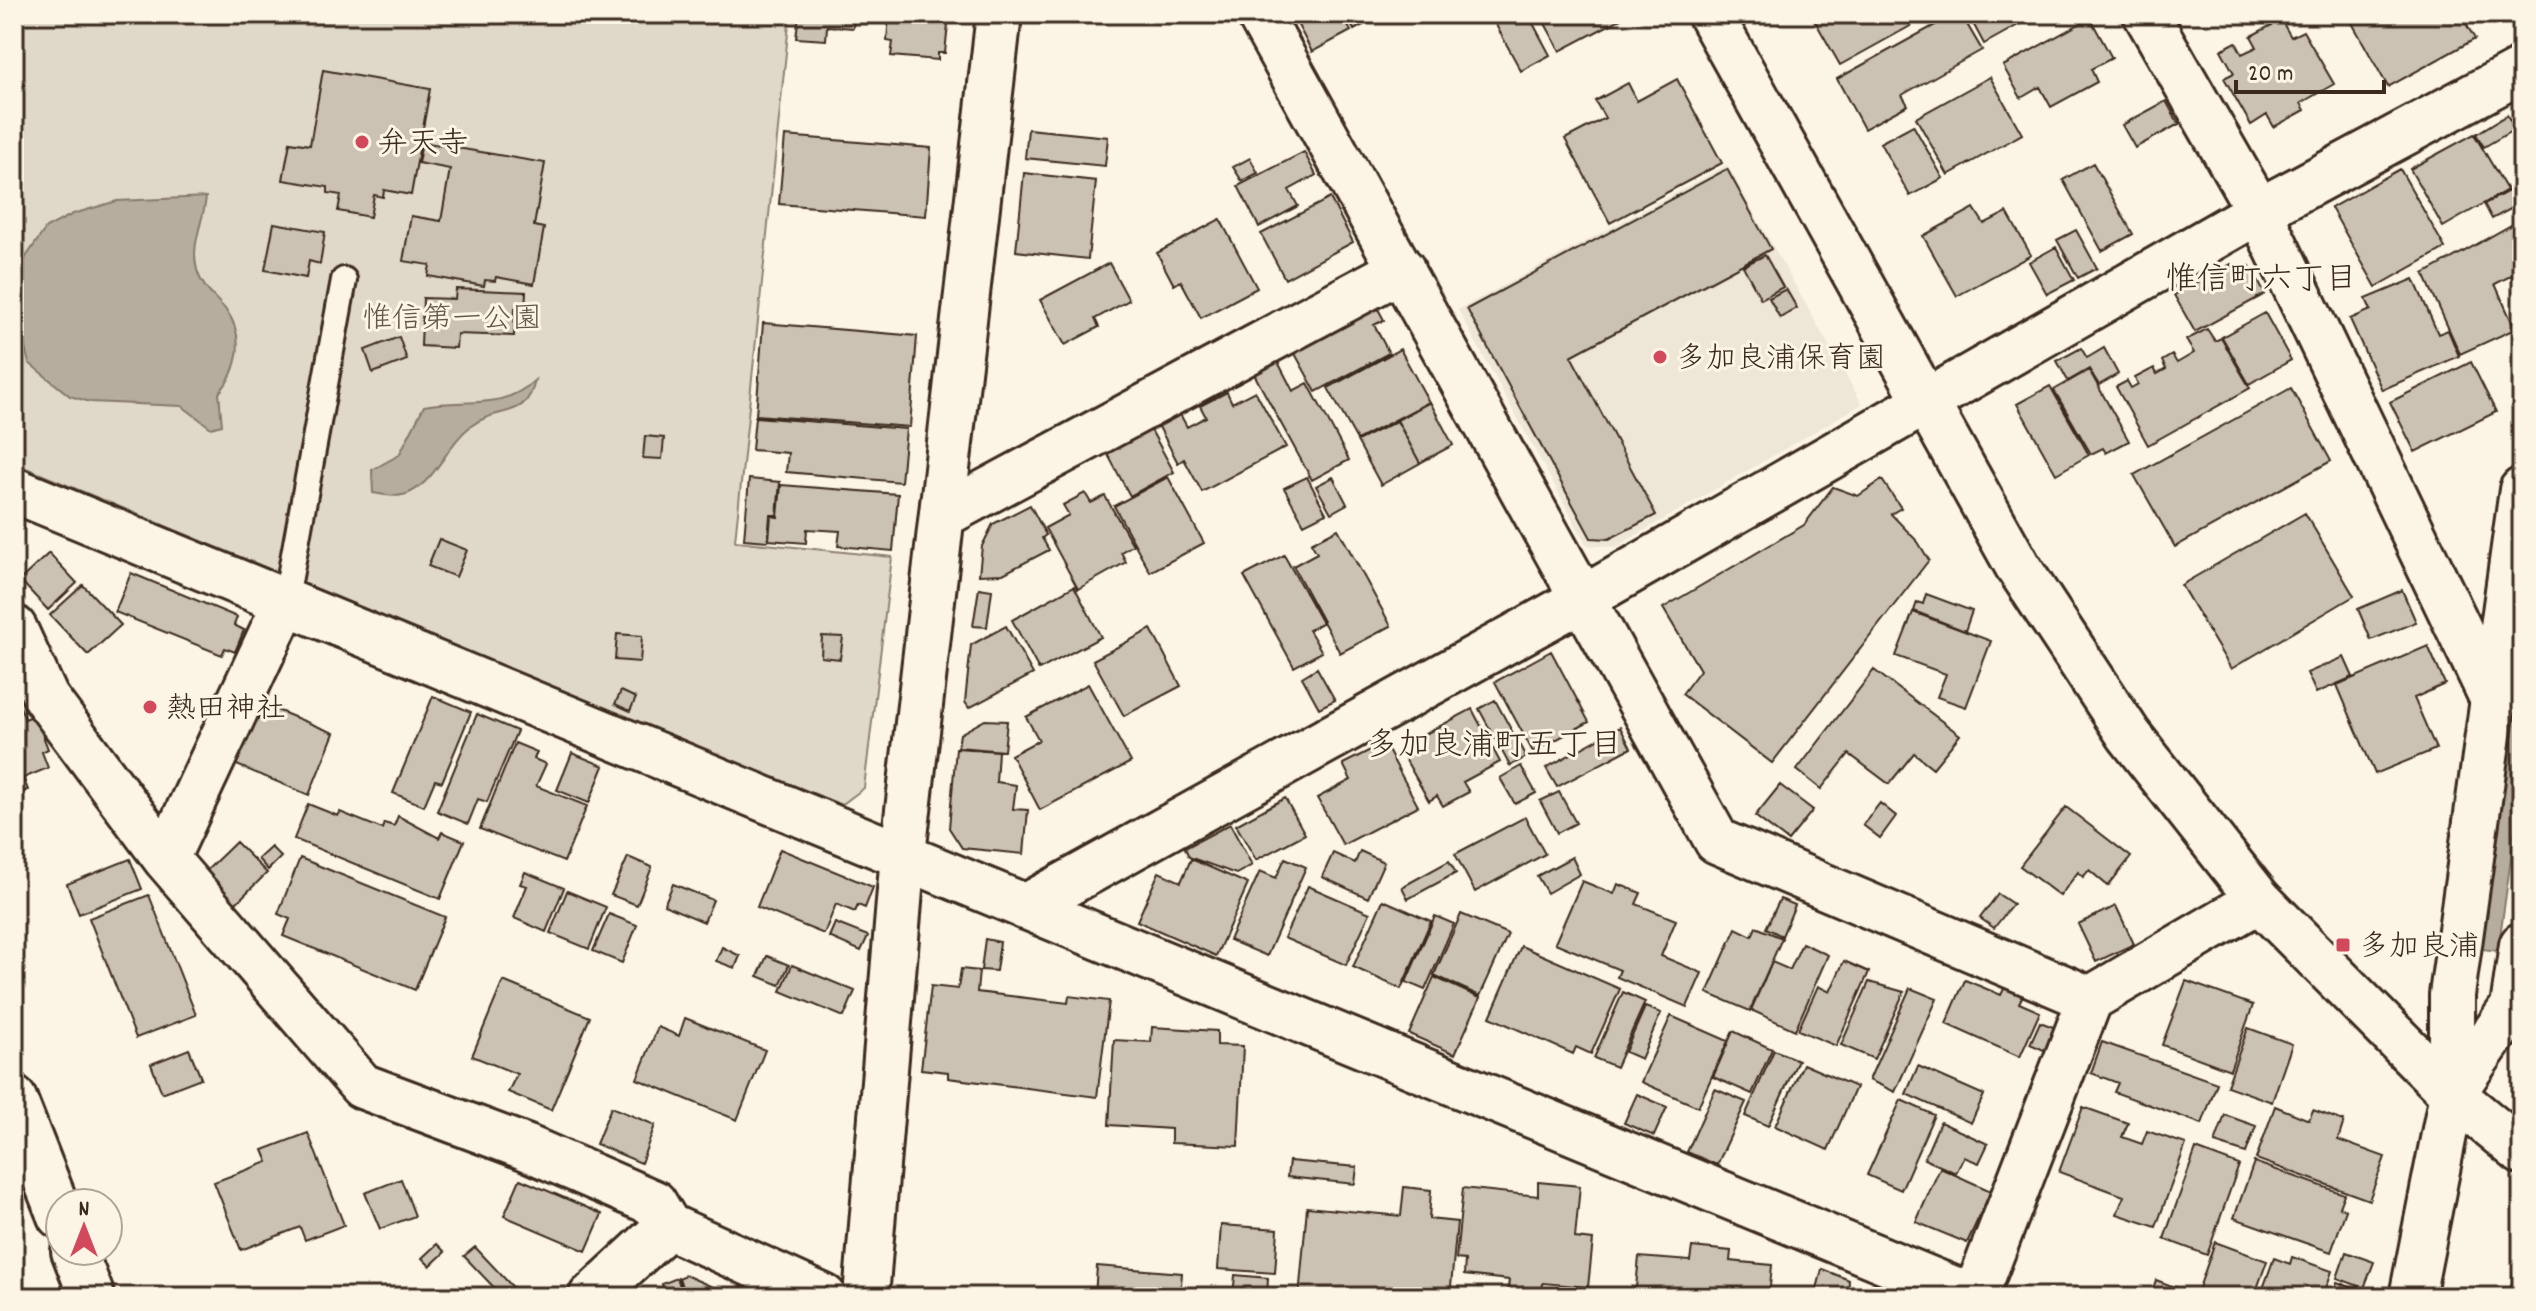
<svg xmlns="http://www.w3.org/2000/svg" width="2536" height="1311" viewBox="0 0 2536 1311" font-family="Dekko,'Klee One',sans-serif">
  <style>
    .built { fill: #eee6d6 }
    .green { fill: #e0d8c8; stroke: #8e8173; stroke-width: 2 }
    .water { fill: #b7ad9e; stroke: #85796b; stroke-width: 2 }
    .building { fill: #ccc2b3; stroke: #3b2a1e; stroke-width: 2 }
    .lines { fill: none; stroke-linecap: round; stroke-linejoin: round }
    .lane-casing { stroke: #3b2a1e; stroke-width: 30 }
    .street-casing { stroke: #3b2a1e; stroke-width: 50 }
    .secondary-casing { stroke: #3b2a1e; stroke-width: 50 }
    .lane { stroke: #fcf5e5; stroke-width: 24 }
    .street { stroke: #fcf5e5; stroke-width: 44 }
    .secondary { stroke: #fcf5e5; stroke-width: 44 }
    .poi-dot { fill: #d1495b; stroke: #fcf5e5; stroke-width: 3 }
    .labels { text-anchor: middle; stroke-width: 6; stroke-linejoin: round; paint-order: stroke }
    .poi-label { font-size: 30px; fill: #3b2a1e; stroke: #fcf5e5; text-anchor: start }
    .park-label { font-size: 30px; fill: #645648; stroke: #fcf5e5 }
    .neighbourhood-label { font-size: 32px; fill: #3b2a1e; stroke: #fcf5e5 }
  </style>
  <rect width="100%" height="100%" fill="#fcf5e5"/>
  <filter id="ink" filterUnits="userSpaceOnUse"><feTurbulence type="fractalNoise" baseFrequency=".0125" numOctaves="2"/><feDisplacementMap in="SourceGraphic" scale="16" xChannelSelector="R" yChannelSelector="G"/><feConvolveMatrix kernelMatrix="1 2 1 2 8 2 1 2 1" color-interpolation-filters="sRGB"/></filter>
  <g filter="url(#ink)">
    <path class="built" d="M1727,165L1862,404L1616,547L1587,545L1458,310Z"/>
    <path class="green" d="M14,14H790L735,541L892,557L864,788L840,806L14,463Z"/>
    <path class="water" d="M206,197C204,221 190,244 197,270C202,288 214,296 225,309C246,335 239,370 219,393L222,425L211,428L182,406L90,402L70,396L29,363L14,308L17,270L46,228L73,214L117,201Z
      M535,380C527,421 498,405 471,426C447,444 437,480 409,493C398,498 384,495 373,493L372,470L399,455L424,406C467,398 501,412 535,380Z
      M2522,603V780L2498,951L2473,948Z"/>
    <path class="building" d="M799,14H855L853,28L827,26L826,40L796,38Z
      M889,14H949L945,53H938V60L891,56L893,42L887,41Z
      M1292,14H1341L1351,31L1312,52Z
      M1346,14H1383L1354,30Z
      M1490,14H1528L1550,55L1521,71Z
      M1550,14H1630L1560,51L1542,18Z
      M1811,14H1932L1840,65Z
      M1955,14H1961L1982,50L1902,95L1908,105L1864,129L1837,79Z
      M1968,14H2038L1984,44Z
      M2347,14H2468L2462,17L2475,39L2388,87Z
      M2090,18L2112,58L2091,69L2097,82L2051,107L2040,87L2021,98L2003,66Z
      M2281,20L2291,37L2303,31L2334,84L2301,103L2305,110L2274,127L2267,115L2251,125L2224,78L2234,73L2221,50L2236,42L2242,54L2257,47L2251,36Z
      M323,70L430,89L411,195L384,190L383,197L374,195L370,217L338,211L341,195L328,193V187L283,180L290,142L310,145Z
      M1990,77L2022,134L1948,175L1916,118Z
      M1677,79L1722,163L1610,223L1565,139L1605,118L1595,101L1628,83L1637,101Z
      M2166,101L2179,124L2135,148L2122,125Z
      M2507,115L2515,129L2484,147L2476,134Z
      M1913,125L1943,178L1910,196L1880,143Z
      M1028,129L1108,137L1105,166L1025,158Z
      M2474,134L2507,190L2443,227L2410,169Z
      M785,136L931,148L926,216L779,204Z
      M422,142L545,163L534,226L544,228L534,284L496,277L495,281L485,280L484,286L428,276L430,265L403,261L411,216L441,221L450,169L418,163Z
      M1304,152L1316,175L1289,190L1298,206L1259,227L1238,186Z
      M1250,158L1258,173L1242,181L1233,167Z
      M2093,163L2133,234L2102,251L2063,180Z
      M1727,169L1771,249L1571,356L1656,515L1609,539L1591,538L1467,309Z
      M2400,169L2445,248L2376,287L2331,208Z
      M1024,173L1096,181L1088,259L1016,251Z
      M2520,185L2522,203L2492,219L2484,204Z
      M1330,198L1353,242L1285,279L1261,234Z
      M1974,208L1984,224L2007,212L2031,255L1957,296L1923,236Z
      M1220,219L1257,288L1201,318L1181,281L1174,285L1157,253Z
      M2522,219V270L2495,284L2515,329L2460,354L2424,274Z
      M274,223L325,232L320,264L309,261L306,278L265,270Z
      M2076,230L2097,268L2078,278L2057,240Z
      M2056,247L2074,280L2047,294L2029,262Z
      M1765,255L1783,287L1761,299L1743,266Z
      M1109,263L1129,300L1095,319L1099,327L1065,345L1040,300Z
      M2231,264L2236,273L2250,266L2265,294L2195,332L2174,295Z
      M2414,279L2438,334L2448,330L2459,356L2382,390L2350,319L2371,310L2366,299Z
      M456,289L526,292L525,308H515L514,336L457,334L456,348L421,346L423,298L455,299Z
      M1786,289L1797,308L1780,318L1769,298Z
      M1376,305L1384,320L1374,325L1389,353L1316,392L1293,350Z
      M2265,313L2291,360L2249,384L2222,337Z
      M763,323L917,336L910,427L756,415Z
      M2207,329L2215,341L2221,338L2250,388L2148,445L2116,387L2127,381L2131,388L2138,384L2135,378L2154,368L2157,374L2166,369L2162,361L2172,355L2177,363L2194,353L2186,340Z
      M399,337L407,360L373,373L365,350Z
      M2081,348L2087,358L2104,348L2118,374L2099,385L2089,369L2068,381L2057,361Z
      M1400,349L1429,402L1357,440L1328,388Z
      M1278,362L1293,391L1308,383L1349,460L1312,480L1254,374Z
      M2471,362L2496,412L2415,452L2390,402Z
      M2089,370L2129,441L2106,453L2103,448L2091,454L2054,390Z
      M2050,386L2089,455L2056,474L2017,404Z
      M2291,388L2331,461L2175,547L2134,475Z
      M1255,391L1286,447L1202,492L1184,459L1178,463L1158,425L1180,414L1187,427L1206,417L1200,406L1227,392L1232,403Z
      M1430,402L1453,445L1420,463L1397,420Z
      M755,417L906,429L901,482L786,472L788,453L752,450Z
      M1397,421L1420,463L1381,485L1357,441Z
      M1151,430L1174,472L1130,496L1107,453Z
      M645,436L664,438L662,459L643,458Z
      M1168,477L1204,543L1150,572L1114,506Z
      M1307,477L1326,513L1304,524L1284,488Z
      M1333,477L1347,504L1331,513L1316,486Z
      M749,479L780,482L777,515H770L768,541L744,539Z
      M1882,480L1901,508L1891,514L1918,542L1929,560L1772,763L1682,694L1700,670L1663,608L1804,525L1833,487L1858,496Z
      M781,485L898,494L893,551L838,546L840,531L807,529L806,543L769,540L771,516L778,517Z
      M1085,493L1091,503L1105,496L1133,545L1121,552L1126,562L1078,589L1045,528L1069,515L1063,505Z
      M1030,505L1046,535L1042,538L1049,550L1003,574L979,575L982,546L993,524Z
      M2305,513L2354,596L2231,669L2181,585Z
      M1338,529L1391,626L1340,653L1293,566L1317,553L1311,543Z
      M439,539L467,550L456,577L428,566Z
      M49,553L77,583L48,610L20,580Z
      M1284,555L1322,623L1309,630L1322,652L1294,667L1244,576Z
      M131,573L237,617L234,625L244,630L235,652L225,648L222,655L115,612Z
      M83,585L121,625L88,655L50,615Z
      M1074,586L1101,637L1039,670L1012,620Z
      M979,588L992,590L987,627L973,626Z
      M2402,590L2416,622L2371,640L2358,609Z
      M1926,594L1972,611L1965,631L1914,611L1917,602L1923,604Z
      M1913,612L1991,641L1966,707L1937,697L1946,674L1896,656Z
      M1006,626L1033,674L969,708L965,702L971,645Z
      M1151,629L1181,686L1124,716L1093,660Z
      M617,634L642,636L640,662L615,660Z
      M822,636L843,637L840,659L821,657Z
      M2428,646L2445,684L2414,698L2436,749L2375,774L2337,685Z
      M1551,651L1589,722L1533,752L1495,682Z
      M2344,657L2353,677L2316,693L2307,673Z
      M1317,668L1335,700L1319,708L1302,677Z
      M1874,670L1960,735L1933,768L1914,753L1889,784L1849,754L1821,789L1797,770Z
      M1088,684L1131,762L1040,810L1011,755L1039,740L1026,717Z
      M621,691L636,698L630,711L615,704Z
      M14,692L25,719L35,715L48,749L42,752L48,768L23,778L28,790L14,795Z
      M433,696L471,712L442,782L435,780L424,806L393,793Z
      M252,700L334,733L309,795L227,761Z
      M1495,700L1526,757L1510,766L1479,709Z
      M1472,709L1500,762L1463,782L1469,792L1443,806L1437,796L1429,801L1399,748Z
      M477,714L517,731L487,802L478,799L468,824L437,811Z
      M985,720L1007,721L1004,751L958,747L960,734Z
      M1620,727L1631,748L1557,787L1546,768Z
      M515,743L537,752L534,759L546,764L536,786L587,806L564,862L480,829Z
      M1384,743L1418,806L1343,845L1317,798L1351,780L1343,764Z
      M956,748L998,751L996,782L1016,785L1013,809L1028,810L1024,854L962,848L949,828Z
      M572,753L604,766L589,803L557,790Z
      M1521,766L1536,793L1515,804L1500,778Z
      M1780,785L1813,810L1788,841L1755,816Z
      M1559,792L1576,823L1557,833L1540,801Z
      M1285,798L1305,834L1256,860L1236,825Z
      M1880,803L1896,816L1880,838L1863,825Z
      M308,804L338,816L340,812L382,829L384,823L394,826L398,816L439,838L442,832L464,841L440,899L294,839Z
      M2066,807L2131,857L2108,886L2089,870L2083,877L2078,872L2060,896L2020,866Z
      M1525,817L1545,854L1475,892L1455,854Z
      M1230,824L1252,865L1236,874L1189,857L1185,848Z
      M236,842L267,873L235,904L205,872Z
      M271,847L281,857L268,870L258,859Z
      M780,849L873,887L865,908L858,905L855,912L836,904L824,934L757,907Z
      M1360,851L1384,862L1368,898L1322,877L1333,853L1355,863Z
      M628,857L652,867L637,905L611,895Z
      M1572,857L1580,874L1547,893L1537,876Z
      M300,858L445,917L415,990L283,936L290,919L278,914Z
      M1285,858L1306,867L1267,956L1229,940L1260,871L1276,878Z
      M130,859L142,889L79,914L67,884Z
      M1191,859L1248,884L1216,956L1137,921L1159,872L1181,882Z
      M1449,861L1456,873L1408,899L1402,887Z
      M525,872L564,888L546,932L514,918L527,886L520,884Z
      M1582,881L1614,894L1618,884L1641,893L1636,904L1676,920L1661,956L1702,973L1687,1007L1617,977L1620,970L1555,943Z
      M673,884L713,900L704,922L664,905Z
      M1308,886L1370,913L1346,965L1284,938Z
      M567,891L606,907L589,949L550,933Z
      M1998,894L2013,904L1994,928L1980,918Z
      M149,895L196,1015L136,1038L89,918Z
      M1780,899L1795,905L1782,936L1766,928Z
      M1383,900L1431,921L1401,989L1353,967Z
      M2116,906L2134,944L2096,962L2078,924Z
      M609,914L637,925L622,963L593,951Z
      M1461,914L1508,934L1480,996L1434,975Z
      M1435,916L1454,924L1425,990L1406,982Z
      M835,923L868,936L861,951L829,937Z
      M1756,927L1782,938L1750,1011L1707,993L1736,928L1752,936Z
      M985,939L1000,942L996,971L981,970Z
      M1802,943L1828,955L1795,1030L1751,1010L1772,962L1790,970Z
      M1521,946L1620,989L1591,1054L1576,1047L1573,1054L1490,1017Z
      M722,947L740,956L735,968L716,961Z
      M767,956L789,965L780,985L758,976Z
      M1844,961L1869,972L1836,1046L1798,1030L1818,986L1830,992Z
      M792,965L855,991L844,1017L781,991Z
      M961,969L979,971L977,992L1068,1003L1069,996L1109,1001L1097,1097L948,1078V1072L921,1069L931,986L958,989Z
      M1434,977L1480,998L1455,1054L1409,1034Z
      M1965,980L2001,995L2005,987L2023,995L2019,1003L2040,1012L2020,1057L1946,1024Z
      M503,981L590,1017L551,1110L508,1092L517,1074L472,1056Z
      M2186,981L2253,1005L2230,1070L2162,1045Z
      M1869,982L1904,992L1874,1059L1841,1045Z
      M1910,988L1937,999L1895,1092L1869,1080Z
      M1623,992L1645,1002L1616,1067L1594,1058Z
      M1645,1007L1661,1013L1641,1059L1625,1052Z
      M1671,1016L1728,1041L1698,1107L1641,1082Z
      M685,1018L765,1050L737,1120L637,1079L658,1027L679,1036Z
      M2040,1022L2056,1028L2046,1051L2030,1044Z
      M1152,1027L1217,1031V1045L1243,1046L1238,1146L1171,1143V1129L1109,1125L1114,1040L1151,1042Z
      M2248,1028L2292,1044L2272,1102L2227,1086Z
      M1733,1031L1772,1049L1752,1094L1713,1077Z
      M2102,1042L2217,1083L2202,1124L2114,1092L2118,1083L2091,1073Z
      M189,1049L201,1078L162,1093L151,1064Z
      M1774,1050L1798,1060L1768,1126L1745,1116Z
      M1803,1064L1856,1087L1828,1150L1775,1126Z
      M1918,1066L1984,1095L1971,1123L1906,1094Z
      M1715,1089L1746,1102L1717,1165L1687,1152Z
      M1637,1094L1667,1107L1654,1136L1624,1123Z
      M1901,1100L1934,1115L1901,1190L1867,1175Z
      M2275,1106L2309,1120L2313,1110L2344,1121L2338,1140L2385,1157L2369,1200L2256,1159Z
      M611,1107L655,1125L641,1163L596,1144Z
      M2083,1107L2128,1123L2122,1137L2142,1144L2147,1131L2186,1144L2156,1227L2117,1214L2124,1196L2059,1172Z
      M2225,1115L2256,1126L2246,1153L2215,1143Z
      M1940,1122L1988,1144L1979,1163L1964,1157L1956,1173L1924,1159Z
      M308,1133L344,1225L305,1240L300,1227L241,1250L214,1182L268,1162L263,1150Z
      M2196,1149L2239,1165L2207,1255L2164,1239Z
      M1289,1161L1357,1167L1355,1184L1287,1177Z
      M2254,1162L2344,1194L2339,1207L2346,1210L2331,1252L2234,1218Z
      M1940,1168L1991,1191L1967,1243L1916,1222Z
      M401,1179L415,1216L380,1229L365,1193Z
      M520,1179L602,1214L586,1251L504,1216Z
      M1538,1182L1580,1186L1575,1238L1593,1240L1588,1287L1543,1283L1542,1297L1507,1295L1509,1280L1464,1275L1465,1260L1456,1259L1463,1188L1538,1196Z
      M1404,1187L1431,1190L1429,1219L1457,1222L1450,1297H1299L1307,1207L1401,1216Z
      M1221,1225L1278,1229L1275,1273L1218,1269Z
      M2215,1242L2267,1261L2254,1297H2196Z
      M437,1244L445,1252L430,1266L422,1258Z
      M475,1247L522,1297H503L464,1256Z
      M1692,1247L1731,1251L1730,1261L1772,1265L1769,1297H1635L1639,1257L1690,1261Z
      M2519,1250H2522V1297H2509Z
      M2346,1252L2374,1262L2364,1288L2337,1278Z
      M2292,1257L2332,1271L2323,1297H2260L2274,1258L2290,1264Z
      M1097,1266L1182,1273L1180,1297H1095Z
      M1822,1269L1849,1280L1848,1297H1815Z
      M685,1275L724,1292L726,1297H686L679,1278Z
      M1235,1275L1268,1278L1267,1297H1233Z
      M677,1278L684,1297H666L662,1284Z
      M2156,1280L2191,1293L2189,1297H2150Z
      M2337,1282L2368,1294L2367,1297H2331Z"/>
    <g class="lines">
      <defs>
        <path id="lane" d="M285,604L344,280"/>
        <path id="street" d="M1259,14L1717,841L2090,999
          M2146,14L2259,211L2492,698
          M14,490L1973,1297
          M943,515L1402,269
          M14,628L46,698L166,859L362,1086L525,1147L654,1203L668,1226
          M166,859L285,604
          M1025,907L1584,598L2259,211L2522,70
          M2452,1094L2513,1007L2522,945
          M591,1297L668,1226L824,1297
          M866,1297L903,854L999,14
          M1975,1297L2090,999L2259,900
          M2412,1297L2452,1094V995L2522,490"/>
        <path id="secondary" d="M1710,14L2017,565L2129,735L2259,900L2452,1094L2522,1152
          M14,1099L60,1216
          M74,1251L92,1297"/>
      </defs>
      <use href="#lane" class="lane-casing"/>
      <use href="#street" class="street-casing"/>
      <use href="#secondary" class="secondary-casing"/>
      <use href="#lane" class="lane"/>
      <use href="#street" class="street"/>
      <use href="#secondary" class="secondary"/>
    </g>
  </g>
  <g class="poi-dot">
    <circle cx="362" cy="142" r="8"/>
    <circle cx="1660" cy="357" r="8"/>
    <circle cx="150" cy="707" r="8"/>
    <rect x="2335" y="937" width="16" height="16" rx="4"/>
  </g>
  <g class="labels">
    <g class="poi-label">
      <text x="378" y="152">弁天寺</text>
      <text x="1676" y="367">多加良浦保育園</text>
      <text x="166" y="717">熱田神社</text>
      <text x="2359" y="955">多加良浦</text>
    </g>
    <g class="park-label">
      <text x="452" y="327">惟信第一公園</text>
    </g>
    <g class="neighbourhood-label">
      <text x="2261" y="288">惟信町六丁目</text>
      <text x="1494" y="754">多加良浦町五丁目</text>
    </g>
  </g>
  <rect width="2536" height="1311" fill="none" stroke="#fcf5e5" stroke-width="48"/>
  <rect x="24" y="24" width="2488" height="1263" fill="none" stroke="#3b2a1e" stroke-width="3" filter="url(#ink)"/>
  <g transform="translate(84 1227)"><circle r="38" fill="#fcf5e5" stroke="#afa495" stroke-width="2"/>
  <path d="M0-6L14 30L0 20L-14 30Z" fill="#d1495b"/>
  <text y="-12" font-size="22" font-weight="bold" text-anchor="middle" fill="#3b2a1e">N</text>
  </g>
  <path d="M2236 80v12h148v-12" fill="none" stroke="#3b2a1e" stroke-width="4"/>
  <text x="2248" y="80" font-size="24" fill="#3b2a1e" stroke="#fcf5e5" stroke-width="6" paint-order="stroke">20 m</text>
</svg>
